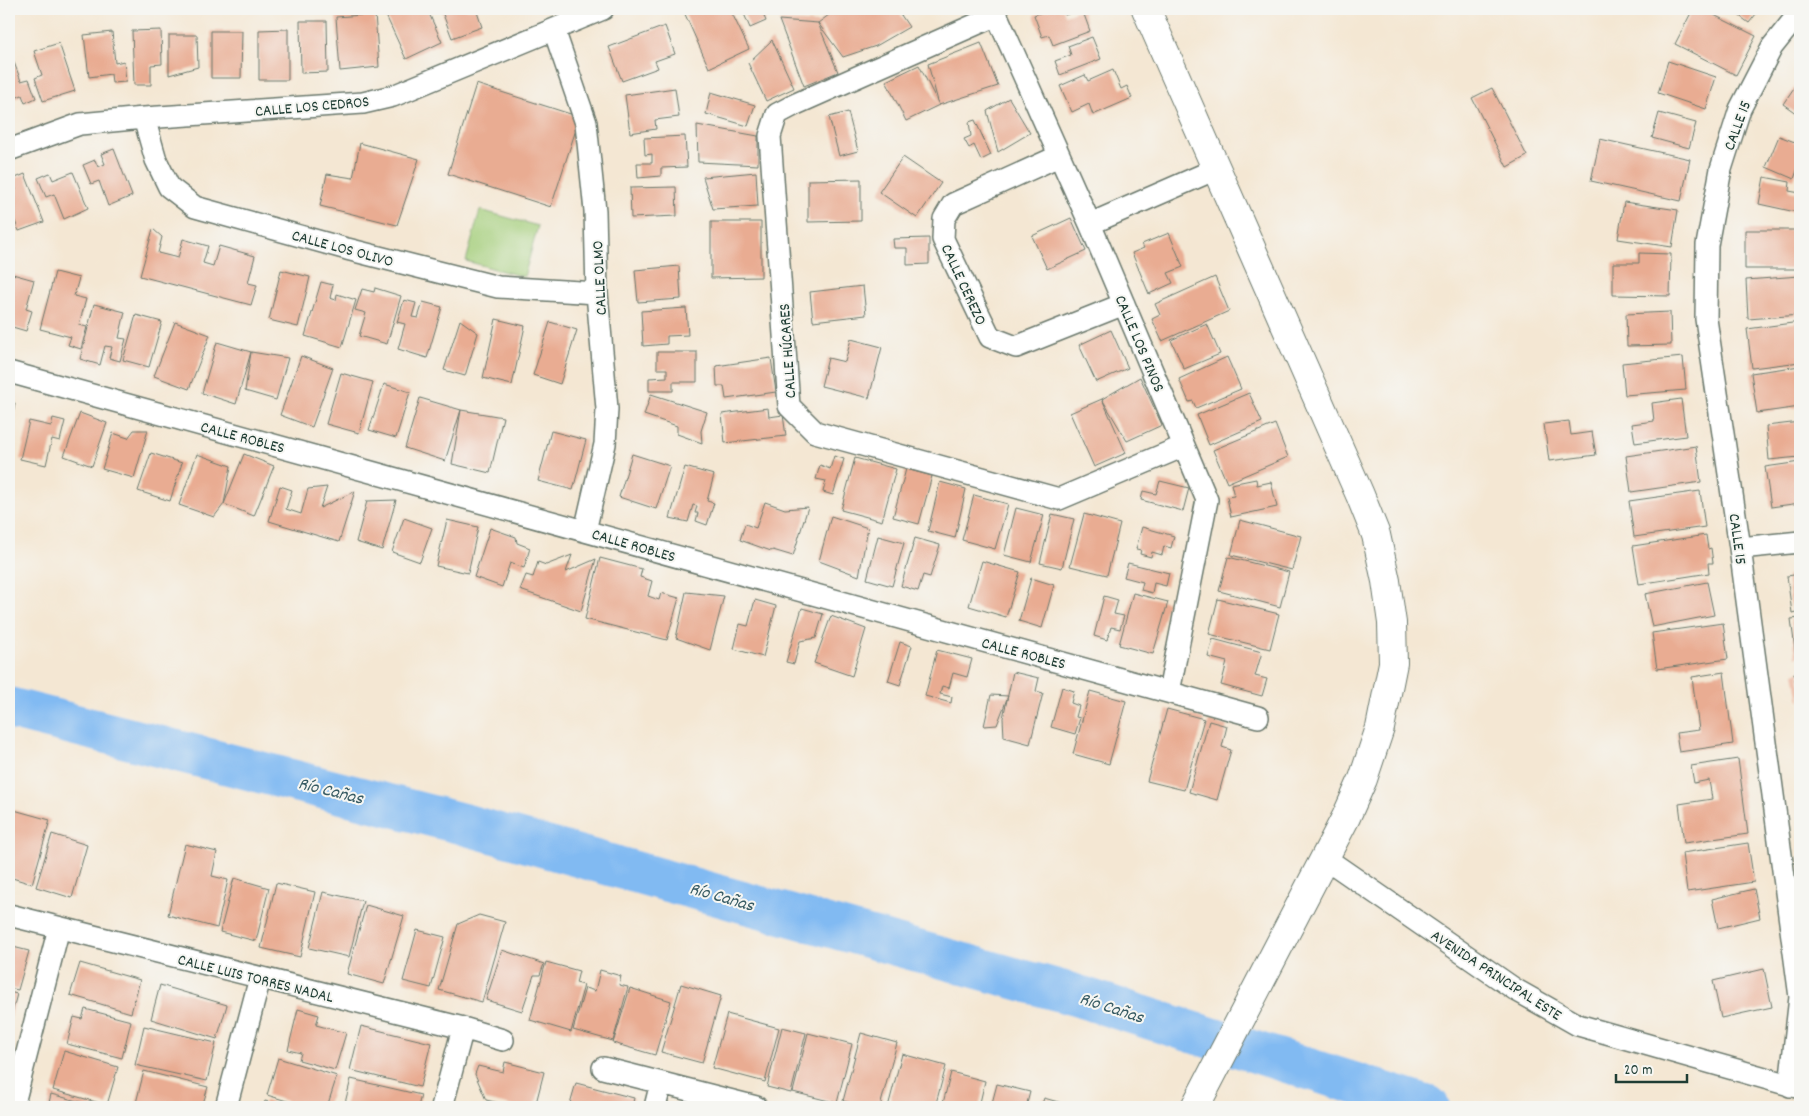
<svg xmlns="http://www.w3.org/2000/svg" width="1809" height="1116" viewBox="0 0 1809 1116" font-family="Dekko,sans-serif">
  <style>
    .green { fill: #a4ce7a; stroke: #628657 }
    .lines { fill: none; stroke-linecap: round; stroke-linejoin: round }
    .river { stroke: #81baf2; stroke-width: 42 }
    .building { fill: #e9ac92 }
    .street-casing { stroke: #6a786c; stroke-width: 24 }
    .highway-casing { stroke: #6a786c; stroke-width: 30 }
    .street { stroke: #fff; stroke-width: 21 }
    .highway { stroke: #fff; stroke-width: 28 }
    .labels { text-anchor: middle; stroke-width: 4; stroke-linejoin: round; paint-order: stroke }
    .street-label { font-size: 16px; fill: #1f3d34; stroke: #f6f6f2 }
    .water-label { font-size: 18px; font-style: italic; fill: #385c64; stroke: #f6f6f2 }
  </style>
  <rect width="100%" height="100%" fill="#f6f6f2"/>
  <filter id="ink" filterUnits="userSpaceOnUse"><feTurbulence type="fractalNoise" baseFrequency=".02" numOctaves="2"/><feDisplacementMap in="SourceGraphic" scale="10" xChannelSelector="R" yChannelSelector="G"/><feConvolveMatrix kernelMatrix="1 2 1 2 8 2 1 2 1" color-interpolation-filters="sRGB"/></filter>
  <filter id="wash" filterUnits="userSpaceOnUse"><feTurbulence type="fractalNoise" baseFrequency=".0096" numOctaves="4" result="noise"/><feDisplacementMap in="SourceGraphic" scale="20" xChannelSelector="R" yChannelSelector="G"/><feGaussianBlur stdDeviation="1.12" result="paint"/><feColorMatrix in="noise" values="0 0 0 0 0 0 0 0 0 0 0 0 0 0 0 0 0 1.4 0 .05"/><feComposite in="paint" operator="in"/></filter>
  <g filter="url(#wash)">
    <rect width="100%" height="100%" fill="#f4e7d3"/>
    <path class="green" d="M480,210L538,226L524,277L466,261Z"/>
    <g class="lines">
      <path class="river" d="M9,708L463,824L1075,995L1429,1107"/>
    </g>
    <g id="blocks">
      <path class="building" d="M383,9H427L442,42L406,59Z
        M441,9H476L482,27L452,38Z
        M690,9H730L749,49L709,68L684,12Z
        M742,9H761L766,21L750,28Z
        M837,9H897L909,27L876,46L843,57L818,23L838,72L804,86L779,20L818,23Z
        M1051,9H1063L1065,15L1082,9L1090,31L1053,45L1049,35L1042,37L1034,15Z
        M1693,9H1702L1756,36L1736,75L1675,44Z
        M1730,9H1760L1749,23Z
        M375,14L379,67L340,71L336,17Z
        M300,21H327L328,72L301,73Z
        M665,26L675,54L655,61L658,68L622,81L609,47Z
        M288,29V80H259V30Z
        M161,30L162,64L151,65V85H134L132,31Z
        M211,31H242L241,78H211Z
        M112,32L115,63L124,61L126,82L112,83L111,74L89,77L84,35Z
        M169,35H197L198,67L169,75Z
        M1092,37L1101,59L1060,75L1055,61L1071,55L1068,46Z
        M772,40L794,88L766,101L748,63Z
        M59,43L75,91L43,101L35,78L42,75L34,51Z
        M981,43L998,86L939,105L928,64Z
        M12,57L21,81L29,79L36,98L25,103L22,95L9,101V58Z
        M1668,61L1716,77L1706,109L1658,93Z
        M919,65L939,105L906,121L886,81Z
        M1113,70L1121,89L1127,86L1132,98L1093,115L1089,104L1072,112L1060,86L1085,75L1088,81Z
        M1800,79V116L1783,104Z
        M476,84L580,117L551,207L448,174Z
        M675,88L679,117L655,120L656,129L630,133L625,95Z
        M1492,88L1527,156L1507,167L1472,98Z
        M711,92L755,105L748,126L706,114Z
        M1009,98L1030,133L998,152L987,111Z
        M848,112L858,151L839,156L829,117Z
        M1659,113L1696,123L1689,148L1652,138Z
        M975,120L991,155L981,160L974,145L969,148L964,139L971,136L969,122Z
        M697,125L758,136V165L698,162Z
        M685,136L687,167L661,168V176L638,178L637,163H652V154L645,155L644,138Z
        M1779,136L1800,144V162L1794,179L1766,167Z
        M1600,139L1690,159L1681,201L1591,181Z
        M360,143L419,159L397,225L320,206L327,174L353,178Z
        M114,149L132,196L108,206L99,181L91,184L83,165L95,160L98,167L105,164L101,154Z
        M903,157L941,183L917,218L879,192Z
        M73,172L88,208L64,219L54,194L46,197L38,178L50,173L53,180Z
        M756,172L758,206L713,209L703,177Z
        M25,174L44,222L19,231L9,207V193L16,190L13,179Z
        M1764,177L1790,182L1789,191L1800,193V213L1759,204Z
        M861,179V221L808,222V180Z
        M676,187L677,216L631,218L630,188Z
        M1624,202L1678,210L1672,247L1618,239Z
        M1071,218L1086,251L1047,269L1032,236Z
        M711,222H761V277L711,278Z
        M153,229L162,237L158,253L178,258L183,239L208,246L203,263L213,266L219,246L255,256L248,283L257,285L251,305L140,276Z
        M1745,230H1800V269H1745Z
        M1169,233L1183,267L1168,273L1173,283L1149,294L1132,253L1144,248L1142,244Z
        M929,238V264L907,265V248H894L893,239Z
        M1639,253L1671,254L1670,296L1613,295V263H1639Z
        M679,266L681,299L638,302L635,270Z
        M281,270L310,277L298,327L269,320Z
        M55,272L79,278L74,296L86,299L79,325L87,327L81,349L68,345L71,337L40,329Z
        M9,273L34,280L26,309L32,311L26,331L9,326Z
        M1800,276V315L1748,319L1746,280Z
        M1215,277L1229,311L1162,341L1152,319L1160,315L1155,304Z
        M321,282L333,285L330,298L336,300L337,294L356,300L342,347L305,336Z
        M863,286L866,315L813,321L810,292Z
        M375,288L401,296L387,344L359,336L366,313L355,310L362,289L374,292Z
        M404,300L416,303L412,317L418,318L423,302L442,307L427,358L398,349L405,324L397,322Z
        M94,304L125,312L119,338L126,339L120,361L109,358L112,347L105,346L100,365L80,359Z
        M686,308L688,335L667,336V344L643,346L641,311Z
        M1670,312L1671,345L1627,346L1626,314Z
        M136,315L162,322L149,367L123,360Z
        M496,319L525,326L512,385L483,378Z
        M460,320L478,333L465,376L444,370Z
        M175,322L210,335L189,389L154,376Z
        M550,322L577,330L560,384L533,375Z
        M1800,322V362L1752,368L1747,329Z
        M1207,324L1220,354L1184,369L1171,340Z
        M1111,330L1128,368L1096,382L1079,345Z
        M851,339L882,347L869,398L821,386L828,358L845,362Z
        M217,342L251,352L288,358L276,400L245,391L251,352L236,404L202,393Z
        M657,352H697V382H673V391H649V378L667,377V369H657Z
        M301,356L333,368L312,427L280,415Z
        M1227,357L1241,389L1196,408L1193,401L1189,402L1179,379Z
        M1683,357L1686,390L1625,395L1622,363Z
        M771,358L776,392L726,399L724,386H717L716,366Z
        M1800,366V407L1757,413L1751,373Z
        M341,373L373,382L359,433L326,424Z
        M1140,377L1162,425L1127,441L1102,399Z
        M384,384L410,392L396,438L369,430Z
        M1249,393L1262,422L1209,445L1197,415Z
        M651,394L707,412L701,431L702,443L677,434V426L644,415Z
        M420,398L461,410L503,417L490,473L452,464L461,410L445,461L405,448Z
        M1102,399L1126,453L1094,467L1070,413Z
        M1681,399L1686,436L1635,443L1632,424L1654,421L1652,403Z
        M9,402L15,403L10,429H9Z
        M768,408L769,417L783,415L786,436L725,443L722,414Z
        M80,413L107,423L92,466L64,456Z
        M53,418L65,421L60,441L52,439L46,465L20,459L29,421L51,426Z
        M1569,421L1571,435L1592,432L1596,455L1549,461L1544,424Z
        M1800,422V439L1797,440L1799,457L1769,460L1766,426Z
        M1275,424L1288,457L1227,483L1213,450Z
        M134,430H148L134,478L102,469L113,433L128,438Z
        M551,431L586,440L573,490L538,481Z
        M1696,446L1701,482L1631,492L1626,456Z
        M151,453L182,463L170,501L138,491Z
        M197,454L231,466L224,504L214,517L179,505Z
        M244,454L274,466L254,516L224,504Z
        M632,454L670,466L656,509L619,497Z
        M834,456L844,459L833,495L823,492L826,481L816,479L820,465L830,469Z
        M855,458L896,469L882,521L841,510Z
        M1800,462V503L1771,507L1765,467Z
        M685,467L714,475L707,501L714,503L707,525L696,521L698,513H695L697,506L693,505L688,522L670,518Z
        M906,469L932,476L919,524L893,517Z
        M1256,479L1257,485L1271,482L1277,507L1231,517L1227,497L1234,496L1231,484Z
        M1160,481L1189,488L1183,511L1141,500L1143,491L1156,494Z
        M940,482L966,489L955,538L928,531Z
        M280,486L292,490L286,509L301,514L308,489L327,487L320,508L355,491L339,542L269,521Z
        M1700,491L1705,527L1634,537L1629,501Z
        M974,495L1008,504L995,549L962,540Z
        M396,500L382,550L356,542L367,501Z
        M765,502L785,509L808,507L793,556L773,550L771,551L740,540L745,524L756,528Z
        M1016,508L1044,515L1031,562L1004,555Z
        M1052,514L1074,519L1062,568L1040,563Z
        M1084,514L1120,524L1107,575L1070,566Z
        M831,516L868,528L859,576L819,561Z
        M404,518L432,528L420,562L392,552Z
        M447,520L478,527L468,573L436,566Z
        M1240,520L1301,536L1292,570L1231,555Z
        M1142,527L1174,536L1171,548L1164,546L1162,555L1152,552L1151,557L1140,554L1141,550L1136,549Z
        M490,528L516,537L517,543L530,548L524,568L510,563L502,587L474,577Z
        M1706,535L1708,549L1711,548L1713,563H1708L1709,573L1639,584L1633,546Z
        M878,536L904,543L892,586L867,579Z
        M915,538L940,545L930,577L923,575L918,591L901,586Z
        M572,555L566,572L596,559L581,611L520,590L526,575L533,577L538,562L546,565Z
        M1228,557L1289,572L1280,607L1219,591Z
        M600,558L642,569L640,577L652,581L648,596L659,600L661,593L679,598L667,640L585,619Z
        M982,561L1020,572L1006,617L969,606Z
        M1128,563L1169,573L1166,586L1154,583L1152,593L1141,590L1143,582L1124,577Z
        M1800,574V611L1792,613L1787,576Z
        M1031,578L1054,585L1042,628L1019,621Z
        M1707,582L1714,615L1652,627L1645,594Z
        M686,592L724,596L710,650L676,638Z
        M1133,593L1168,602L1153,654L1119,645Z
        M1104,596L1118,600L1114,614L1124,616L1120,629L1111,627L1107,640L1094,636Z
        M1218,599L1279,614L1270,649L1209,634Z
        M755,600L776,606L763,657L734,649L740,624L748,626Z
        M802,608L823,614L816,638L800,641L794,664L786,662Z
        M831,616L866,629L852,676L814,663Z
        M1800,618V656L1796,657L1791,619Z
        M1723,623L1728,659L1657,669L1652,633Z
        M1213,639L1262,652L1255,676L1267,679L1262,696L1221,685L1227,662L1208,657Z
        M900,642L912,646L900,685L888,681Z
        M937,650L972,659L967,677L953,673L949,688L942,686L940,694L952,697L951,703L925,696Z
        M1800,671V701H1799L1794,673Z
        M1013,672L1039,678L1036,691L1043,693L1030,744L1004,737L1003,718Z
        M1724,672L1733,744L1679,752L1676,733L1699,730L1692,677Z
        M1062,687L1074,691L1071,703L1079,706L1076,717L1080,718L1075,734L1051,727Z
        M1090,691L1126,701L1109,764L1073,754Z
        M991,695L1008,696L997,725L984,726Z
        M1167,709L1204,719L1184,790L1147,781Z
        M1209,721L1227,726L1222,747L1231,750L1217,800L1189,792Z
        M1738,759L1748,834L1684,843L1679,804L1712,799L1709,780L1694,783L1691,766Z
        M14,810L50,820L32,884L9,877V828Z
        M52,834L87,845L72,898L36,887Z
        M1748,843L1754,882L1687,892L1682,853Z
        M185,844L217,852L212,876L228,880L217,928L168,915Z
        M234,878L269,888L256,941L220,932Z
        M276,883L315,892L300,957L261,948Z
        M1754,889L1760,918L1718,928L1712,899Z
        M323,892L363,901L349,957L309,948Z
        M366,905L404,916L384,984L347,974Z
        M479,915L505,922L482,1002L439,990L458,924Z
        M417,930L445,937L431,988L403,981Z
        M9,946L29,951L18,990L9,988Z
        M502,950L544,964L540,975H534L522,1011L486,1000Z
        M546,962L579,971L576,983L584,985L571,1032L530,1020Z
        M80,963L140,980L131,1013L70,995Z
        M1764,969L1772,1007L1721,1018L1713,981Z
        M600,970L621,976L619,985L628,987L613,1041L573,1030L585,988L595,991Z
        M681,984L721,996L702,1063L661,1052Z
        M160,985L227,1005L217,1039L151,1019Z
        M630,988L671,1001L655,1055L613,1043Z
        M9,992L17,994L9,1024Z
        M85,1009L131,1021L122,1058L67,1044L74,1017L82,1019Z
        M298,1009L319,1015L316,1025L346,1033L335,1070L299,1060L301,1053L288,1050Z
        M727,1014L779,1028L765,1082L712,1068Z
        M144,1026L216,1043L207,1081L135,1065Z
        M361,1026L431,1043L420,1087L350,1070Z
        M782,1027L806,1033L791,1093L767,1087Z
        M808,1033L852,1044L837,1103L793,1092Z
        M861,1033L897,1043L880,1107H867L843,1101Z
        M64,1051L118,1067L107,1105L53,1090Z
        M902,1054L946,1066L935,1107H888Z
        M278,1058L337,1076L327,1107H307L267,1095Z
        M505,1062L544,1072L535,1107H516L486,1100L475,1074L478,1066L503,1072Z
        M144,1071L208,1087L202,1107H135Z
        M951,1072L985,1081L979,1107H942Z
        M351,1079L421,1095L418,1107H344Z
        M576,1083L634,1098L632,1107H569Z
        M997,1084L1030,1092L1026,1107H991Z
        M51,1094L99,1107H48Z
        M1044,1098L1076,1107H1041Z
        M265,1101L287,1107H263Z"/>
    </g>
  </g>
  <g filter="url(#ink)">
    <use href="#blocks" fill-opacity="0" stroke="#6a786c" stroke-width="1"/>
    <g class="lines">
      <defs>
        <path id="street" d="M994,9L1090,224L1207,500L1169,692
          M997,15L796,104L777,114L770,136L789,406L815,432L1059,499L1184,446
          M554,30L586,123L595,211L597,293L607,409L605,444L585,531
          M144,118L156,160L169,187L195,207L347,249L498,287L597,293
          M9,150L80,124L144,118L363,103L393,96L603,9
          M1059,156L953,204L944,219L943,239L990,337L1016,347L1124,304
          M1090,224L1216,169
          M9,372L1258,717
          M1740,548L1800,542
          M1325,858L1516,990L1578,1025L1800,1088
          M9,915L463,1028L503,1040
          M603,1068L756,1107
          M1790,1086L1800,997L1740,548L1706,319L1707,245L1721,169L1740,109L1772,47L1800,12
          M13,1107L59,928
          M226,1107L260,978
          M442,1107L463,1028
          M655,1107L661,1083"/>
        <path id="highway" d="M1146,9L1360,495L1376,535L1386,581L1392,623L1393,663L1380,728L1363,779L1346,817L1195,1107"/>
      </defs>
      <use href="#street" class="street-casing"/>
      <use href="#highway" class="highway-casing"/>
      <use href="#street" class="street"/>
      <use href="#highway" class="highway"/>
    </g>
  </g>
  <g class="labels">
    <g class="street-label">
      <text transform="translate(312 105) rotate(-5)" y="6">CALLE LOS CEDROS</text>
      <text transform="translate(1736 125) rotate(-70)" y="6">CALLE 15</text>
      <text transform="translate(343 247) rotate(15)" y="6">CALLE LOS OLIVO</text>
      <text transform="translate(598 278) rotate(-93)" y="6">CALLE OLMO</text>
      <text transform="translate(965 284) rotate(65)" y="6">CALLE CEREZO</text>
      <text transform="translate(1141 343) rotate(67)" y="6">CALLE LOS PINOS</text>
      <text transform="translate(786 351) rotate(-94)" y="6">CALLE HÚCARES</text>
      <text transform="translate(243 436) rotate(15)" y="6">CALLE ROBLES</text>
      <text transform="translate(1739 539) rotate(82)" y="6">CALLE 15</text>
      <text transform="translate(634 544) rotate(16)" y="6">CALLE ROBLES</text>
      <text transform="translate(1024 652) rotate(15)" y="6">CALLE ROBLES</text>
      <text transform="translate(1497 974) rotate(33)" y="6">AVENIDA PRINCIPAL ESTE</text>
      <text transform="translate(256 977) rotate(14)" y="6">CALLE LUIS TORRES NADAL</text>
    </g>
    <g class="water-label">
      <text transform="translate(331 790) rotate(14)" y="6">Río Cañas</text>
      <text transform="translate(722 896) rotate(16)" y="6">Río Cañas</text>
      <text transform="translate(1112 1007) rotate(18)" y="6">Río Cañas</text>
    </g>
  </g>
  <rect width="1809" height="1116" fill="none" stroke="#f6f6f2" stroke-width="30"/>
  <path d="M1616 1074v8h71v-8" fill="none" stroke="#1f3d34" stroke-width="2.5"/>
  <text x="1624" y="1074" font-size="15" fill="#1f3d34" stroke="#f6f6f2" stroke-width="4" paint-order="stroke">20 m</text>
</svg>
